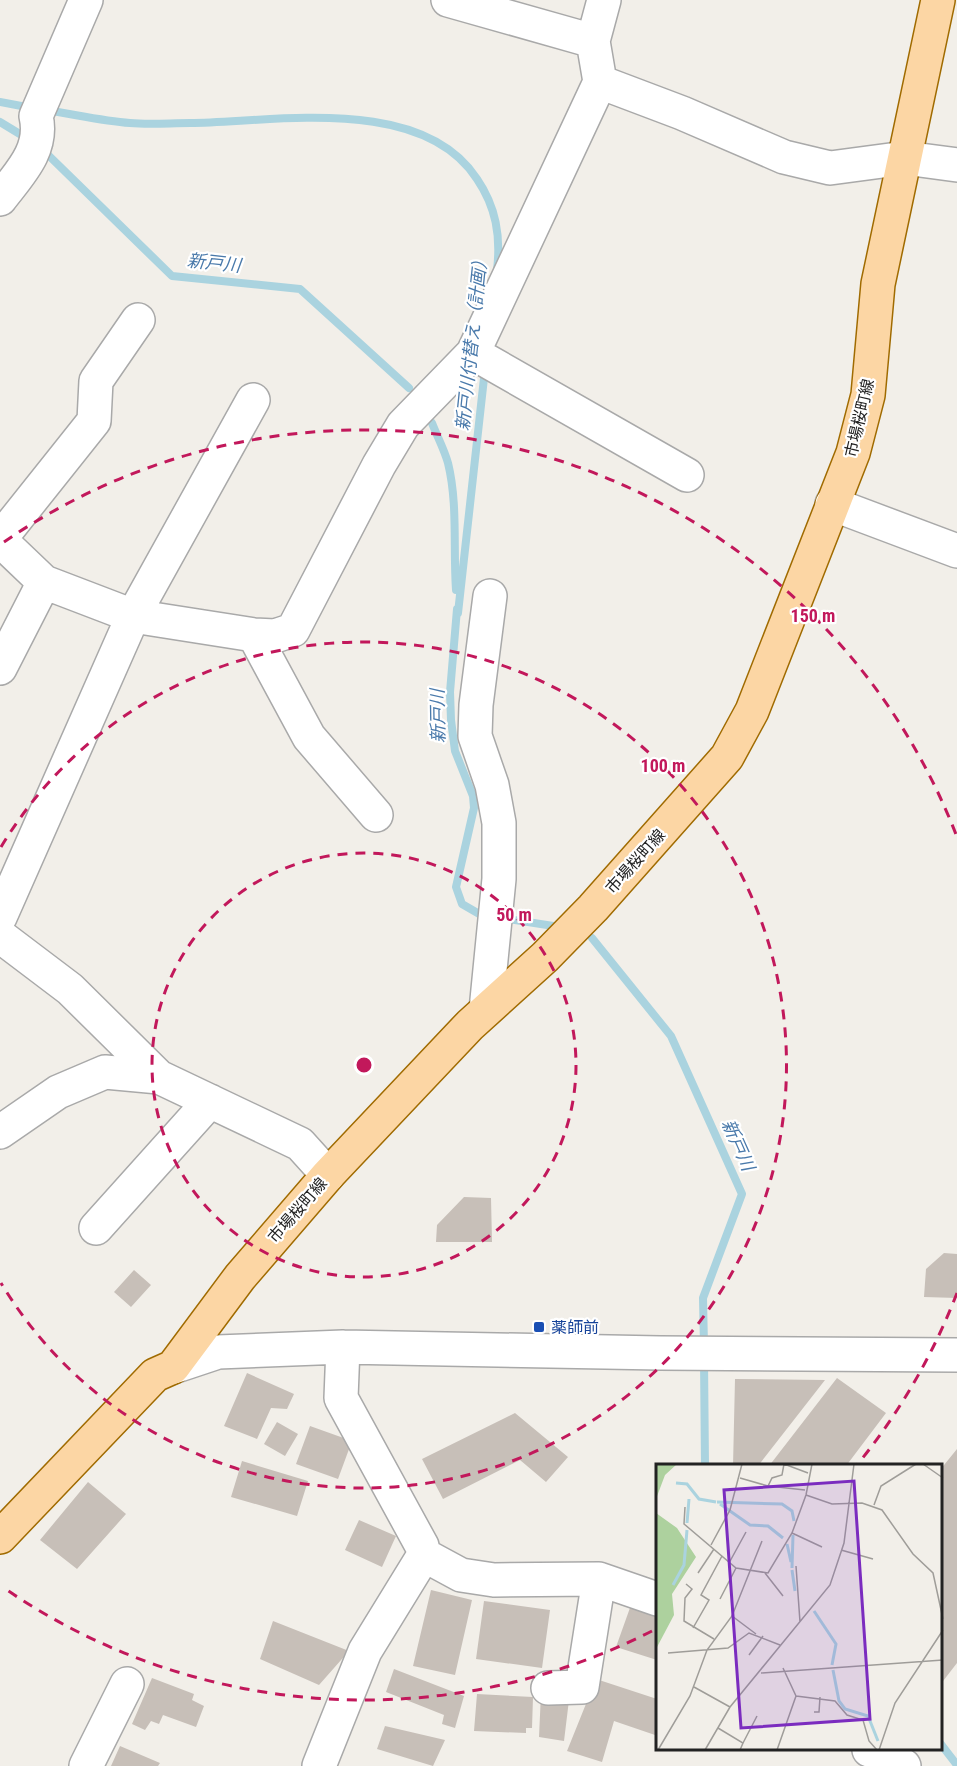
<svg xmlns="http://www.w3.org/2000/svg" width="957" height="1766" viewBox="0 0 957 1766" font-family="'Roboto Condensed','Noto Sans JP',sans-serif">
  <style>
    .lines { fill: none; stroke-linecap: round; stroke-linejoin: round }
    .stream { stroke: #aad3df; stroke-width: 8 }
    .building { fill: #c7bfb8 }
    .minor-casing { stroke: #a9a9a9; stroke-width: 36 }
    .major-casing { stroke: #a06b00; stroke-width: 36 }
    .minor { stroke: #fff; stroke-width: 33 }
    .major { stroke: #fcd6a4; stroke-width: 33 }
    .ring { fill: none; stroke: #c2185b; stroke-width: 3; stroke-dasharray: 10 8 }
    .transit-dot { fill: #1a4fb4; stroke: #fff; stroke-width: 2 }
    .labels { text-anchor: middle; stroke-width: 4.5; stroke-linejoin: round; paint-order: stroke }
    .street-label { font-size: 16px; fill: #222; stroke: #fff }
    .transit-label { font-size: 16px; fill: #164399; stroke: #fff; text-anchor: start }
    .water-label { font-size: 18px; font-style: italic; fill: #4a7aab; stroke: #fff }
    .inset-river { fill: none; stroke: #aad3df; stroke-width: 3 }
    .inset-road { fill: none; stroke: #9f9d99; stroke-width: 1.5 }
    .view { fill: #7b2cbf; fill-opacity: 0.15; stroke: #7b2cbf; stroke-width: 3 }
    .inset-edge { fill: none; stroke: #222; stroke-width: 3 }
    .centre { fill: #c2185b; stroke: #fff; stroke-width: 3 }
    .ring-label { font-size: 18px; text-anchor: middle; font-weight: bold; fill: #c2185b; stroke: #fff; stroke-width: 4.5; stroke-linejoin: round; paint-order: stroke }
  </style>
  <rect width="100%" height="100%" fill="#f2efe9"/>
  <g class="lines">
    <path class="stream" d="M0,102L32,108
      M45,110C73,114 102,121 130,123C150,125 170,123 190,123C275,122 422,94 477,179C496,207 501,236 497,270
      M0,122L28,139
      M41,148L172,276L300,289L409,388
      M432,423C437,436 444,449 448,463C458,504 453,547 456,590
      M457,609L450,692L451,720L455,751L473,796L474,808L456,887L462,904L481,915L488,916
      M458,613L485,369
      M501,918L560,927
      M592,938L671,1036L742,1194L703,1298L704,1346
      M704,1359L705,1466
      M940,1743L957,1765"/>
  </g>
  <path class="building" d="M464,1197L491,1198L492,1242H436L437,1225Z
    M944,1253L957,1254V1298L924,1297L926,1269Z
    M134,1270L151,1285L131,1307L114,1292Z
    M247,1373L294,1394L287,1409L271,1408L257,1439L224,1426Z
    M837,1378L886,1413L846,1466H769Z
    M735,1379L825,1380L758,1466H733Z
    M515,1413L568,1457L546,1482L520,1460L443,1499L422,1459Z
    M277,1422L298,1434L285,1456L264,1444Z
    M310,1426L352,1441L338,1479L296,1464Z
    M957,1449V1663L940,1685V1470Z
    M242,1461L308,1481L297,1516L231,1497Z
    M88,1482L126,1514L77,1569L40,1540Z
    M359,1520L396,1536L382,1567L345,1550Z
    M431,1590L472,1600L455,1675L413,1666Z
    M484,1601L550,1610L542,1668L476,1659Z
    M631,1605L657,1616V1660L616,1647Z
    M273,1621L349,1651L319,1685L260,1659Z
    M394,1669L464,1696L455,1728L442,1724L444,1715L386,1692Z
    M152,1678L194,1694L192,1700L204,1706L196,1727L163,1715L159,1724L151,1721L145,1730L132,1724Z
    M596,1679L657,1699L655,1735L614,1721L602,1762L567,1751Z
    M541,1693L569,1700L564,1741L539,1737Z
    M477,1694L533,1697L532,1728H526V1733L474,1731Z
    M385,1726L445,1740L433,1766L377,1749Z
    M120,1746L160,1763L158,1766H111Z"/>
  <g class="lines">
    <defs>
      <path id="minor" d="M448,0L593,41
        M600,82L682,113L784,157L830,168L905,158L957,165
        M0,199C19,174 44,150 36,116L86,0
        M473,353L687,475
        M832,504L957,551
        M0,539L94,421L96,381L138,320
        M0,540L44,582L133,616L254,635L275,636L293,630L379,465L403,425L473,353L600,82L593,41L604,0
        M254,635L309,737L376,815
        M0,668L44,582
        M0,917L133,616L253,400
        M0,936L70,989L159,1077
        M486,1010L499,879V823L492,785L475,736L476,705L490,596
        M0,1132L58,1092L105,1072L159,1077L300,1144L328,1175
        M96,1228L210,1101
        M173,1367L218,1352L343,1347L660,1353L957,1355
        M424,1555L461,1575L494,1580L599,1579L657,1599
        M548,1688L582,1687L599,1579
        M869,1750L889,1757L904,1766
        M86,1766L127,1684
        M319,1766L365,1651L424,1555L422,1546L341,1398L343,1347"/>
      <path id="major" d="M0,1537L155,1375L173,1367L240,1277L328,1175L470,1025L545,957L593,908L727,757L752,711L853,453L868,395L878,284L938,0"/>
    </defs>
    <use href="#minor" class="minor-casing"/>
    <use href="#major" class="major-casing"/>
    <use href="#minor" class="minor"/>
    <use href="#major" class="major"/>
  </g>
  <g class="ring">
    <circle cx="364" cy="1065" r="212"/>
    <path d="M1 847A423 423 0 1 1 1 1283"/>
    <path d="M957 1293A635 635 0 0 1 857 1465M652 1631A635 635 0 0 1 4 1588M4 542A635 635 0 0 1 957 837"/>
  </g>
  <rect class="transit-dot" x="533" y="1321" width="12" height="12" rx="3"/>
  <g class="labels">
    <g class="street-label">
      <text transform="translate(859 418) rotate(-77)" y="6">市場桜町線</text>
      <text transform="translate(635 861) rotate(-48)" y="6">市場桜町線</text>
      <text transform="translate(297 1210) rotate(-49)" y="6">市場桜町線</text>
    </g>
    <g class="transit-label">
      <text x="551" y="1333">薬師前</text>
    </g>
    <g class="water-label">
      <text transform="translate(214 263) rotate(6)" y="6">新戸川</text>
      <text transform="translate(472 341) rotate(-84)" y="6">新戸川付替え（計画）</text>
      <text transform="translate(438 716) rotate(-91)" y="6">新戸川</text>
      <text transform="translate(738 1145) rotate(66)" y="6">新戸川</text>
    </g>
  </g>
  <g transform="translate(656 1464)">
    <rect width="286" height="286" fill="#f2efe9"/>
    <path d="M0,0H21L9,11L0,35ZM0,49L21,64L40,93L16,130L18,151L0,185Z" fill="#add19e"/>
    <path class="inset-river" d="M20,19L31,20L43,35L60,38M61,38L126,40L136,47L138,57M64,40L94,61L112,62L127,74M31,59L33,35M131,80L135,98M136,104L137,71M136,106L139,127M17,121L28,101L31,66M158,147L180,180L176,201M177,206L183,237L189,245L212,252L222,277"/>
    <path class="inset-road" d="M128,0L152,9M267,0L287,14M84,14L112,22L116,14L126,11L128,0M112,22L149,26M150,31L176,40L206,39L226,46L257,90L277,109L287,155M218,41L225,22L260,0M29,43L28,60L80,104L112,109L136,69L150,31L156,0M136,69L166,83M55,81L74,46L86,0M185,86L217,95M73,99L90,68M140,102L144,158M42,109L58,85M109,109L127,132M30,120L36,125L29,134L28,157L58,175M64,135L80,104M76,152L100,170M37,164L53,136L45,131L66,92M12,189L72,184L93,169L124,181M93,191L107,172M105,209L287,196M38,223L74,243M140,232L179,237L191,251L207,256L213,277L221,286M158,248H163L164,233M62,264L87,279L84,286M87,279L101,252M2,286L34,232L51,186L76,152L106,77M49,286L74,243L174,121L188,79L198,0M121,286L140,232L127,204M223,286L239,239L287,166"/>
    <path class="view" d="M198,17L214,255L85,264L68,26Z"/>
    <rect width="286" height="286" class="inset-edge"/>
  </g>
  <circle cx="364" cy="1065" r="9" class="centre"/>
  <g class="ring-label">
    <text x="813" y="622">150 m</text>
    <text x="663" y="772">100 m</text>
    <text x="514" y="921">50 m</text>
  </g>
</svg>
